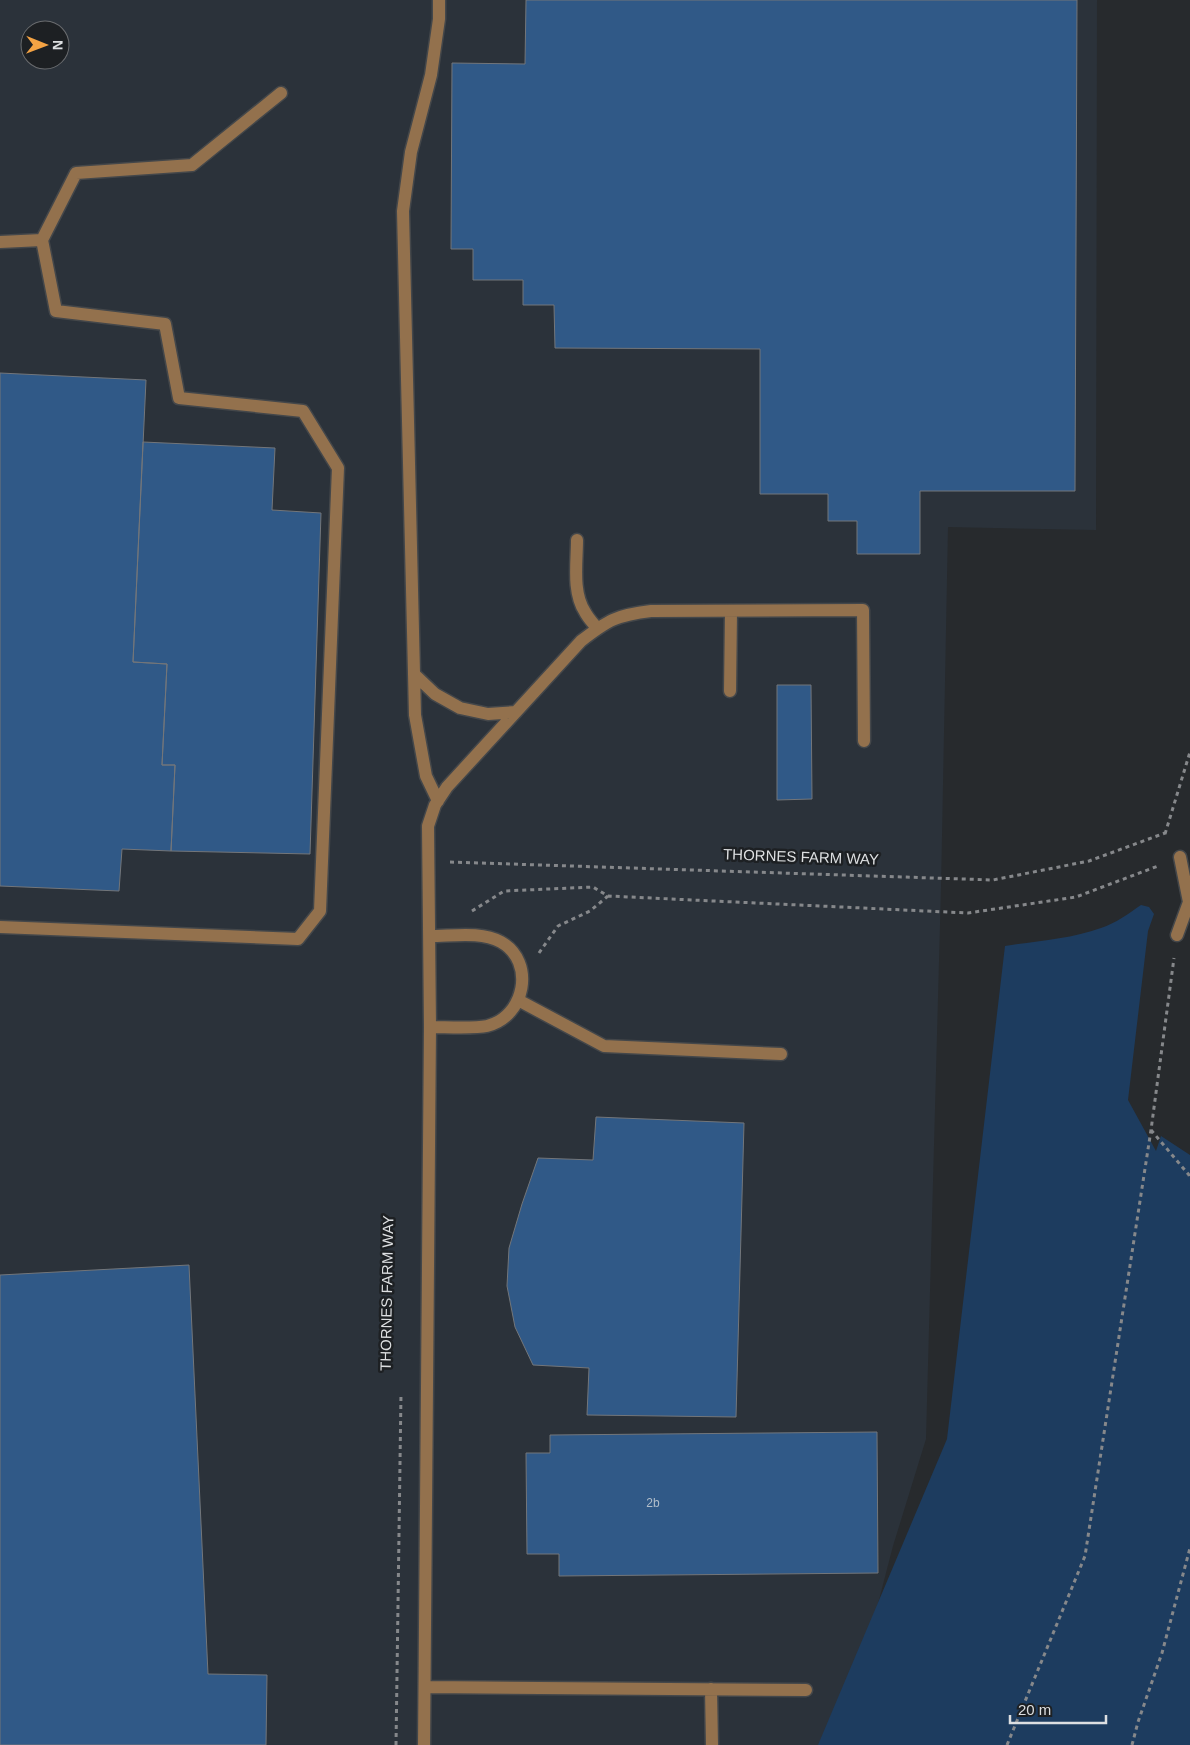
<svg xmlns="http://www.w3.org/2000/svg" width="1190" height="1745" viewBox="0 0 1190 1745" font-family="Arial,sans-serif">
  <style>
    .built { fill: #2b323a; fill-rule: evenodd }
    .green { fill: #1d3c5f }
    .building { fill: #305987; stroke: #73767a }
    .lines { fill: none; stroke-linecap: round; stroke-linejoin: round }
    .minor-casing { stroke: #44474a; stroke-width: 15 }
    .path { stroke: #86888b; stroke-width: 3; stroke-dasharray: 4 4; stroke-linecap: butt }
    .minor { stroke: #93714d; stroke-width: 12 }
    .labels { text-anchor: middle; stroke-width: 5; stroke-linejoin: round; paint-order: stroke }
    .number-label { font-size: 12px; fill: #b2beca }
    .street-label { font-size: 15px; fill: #dddfe1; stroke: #1d2023 }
  </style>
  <rect width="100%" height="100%" fill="#272a2d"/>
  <path class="built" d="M0,0H1097L1096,530L948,527L941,888L926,1439L893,1546L867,1646L827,1745H0ZM30,30H60V60H30Z"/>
  <path class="green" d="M1141,905L1149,907L1154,914L1148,931L1128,1100L1156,1151L1161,1136L1190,1155V1745H818L947,1439L1005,946C1036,941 1071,939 1101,928C1116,923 1128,914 1141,905Z"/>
  <path class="building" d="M526,0H1077L1075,491H920V554H857V521H828V494H760V349L555,348L554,305H523V280H473V249H451L452,63L525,64Z
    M0,373L146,380L133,662L167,664L162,765H175L171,851L122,849L119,891L0,886Z
    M143,442L275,448L272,510L321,513L310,854L171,851L175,765H162L167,664L133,662Z
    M777,685H811L812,799L777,800Z
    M596,1117L744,1123L736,1417L587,1415L589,1368L533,1365L515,1327L507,1286L509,1248L522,1204L538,1158L593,1160Z
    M189,1265L208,1674L267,1675L266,1745H0V1275Z
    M877,1432L878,1573L559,1576V1554H527L526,1453H550V1435Z"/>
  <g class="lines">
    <defs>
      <path id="minor" d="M42,240L76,173L192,165L281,93
        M0,242L42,240L56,311L165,324L179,398L303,411L338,468L320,911L298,939L0,927
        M577,540C577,563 572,592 585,612C588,618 593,623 597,628
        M414,674L435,694L460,708L488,714L516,712
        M730,691L731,612
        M438,801L426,776L415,715L403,211L411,152L431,75L439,19V0
        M1177,935L1189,902L1180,857
        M430,936C453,936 481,931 501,942C536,962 525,1017 487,1026C473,1029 446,1027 430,1027
        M518,1000L604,1046L781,1054
        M426,1687L806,1690
        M711,1689L712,1745
        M424,1745L430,1027L428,826L435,805L447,787L581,641C608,620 617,615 651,611L863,610L864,741"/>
    </defs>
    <use href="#minor" class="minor-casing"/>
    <path class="path" d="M1165,834L1190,752
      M450,862L993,880L1089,861L1165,833
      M472,911L504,891L593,887L608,896L968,913L1076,897L1158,866
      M539,953L558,926L590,911L608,896
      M1151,1130L1189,1175L1190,1179
      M396,1745L401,1393
      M1007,1745L1085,1556L1151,1130L1174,958
      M1132,1745L1138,1722L1162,1653L1190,1548"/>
    <use href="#minor" class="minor"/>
  </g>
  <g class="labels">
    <g class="number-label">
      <text x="653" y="1507">2b</text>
    </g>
    <g class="street-label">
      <text transform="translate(801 857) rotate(2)" y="5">THORNES FARM WAY</text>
      <text transform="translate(387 1293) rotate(-89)" y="5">THORNES FARM WAY</text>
    </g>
  </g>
  <g transform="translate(45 45) rotate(91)"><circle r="24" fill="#1d2023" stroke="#6a6c6f"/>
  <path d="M0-4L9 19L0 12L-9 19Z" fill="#f4a344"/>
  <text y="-8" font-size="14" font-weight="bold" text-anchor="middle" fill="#dddfe1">N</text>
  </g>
  <path d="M1010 1715v8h96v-8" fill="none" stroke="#dddfe1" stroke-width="2.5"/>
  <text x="1018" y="1715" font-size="15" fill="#dddfe1" stroke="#1d2023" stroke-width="4" paint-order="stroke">20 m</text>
</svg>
